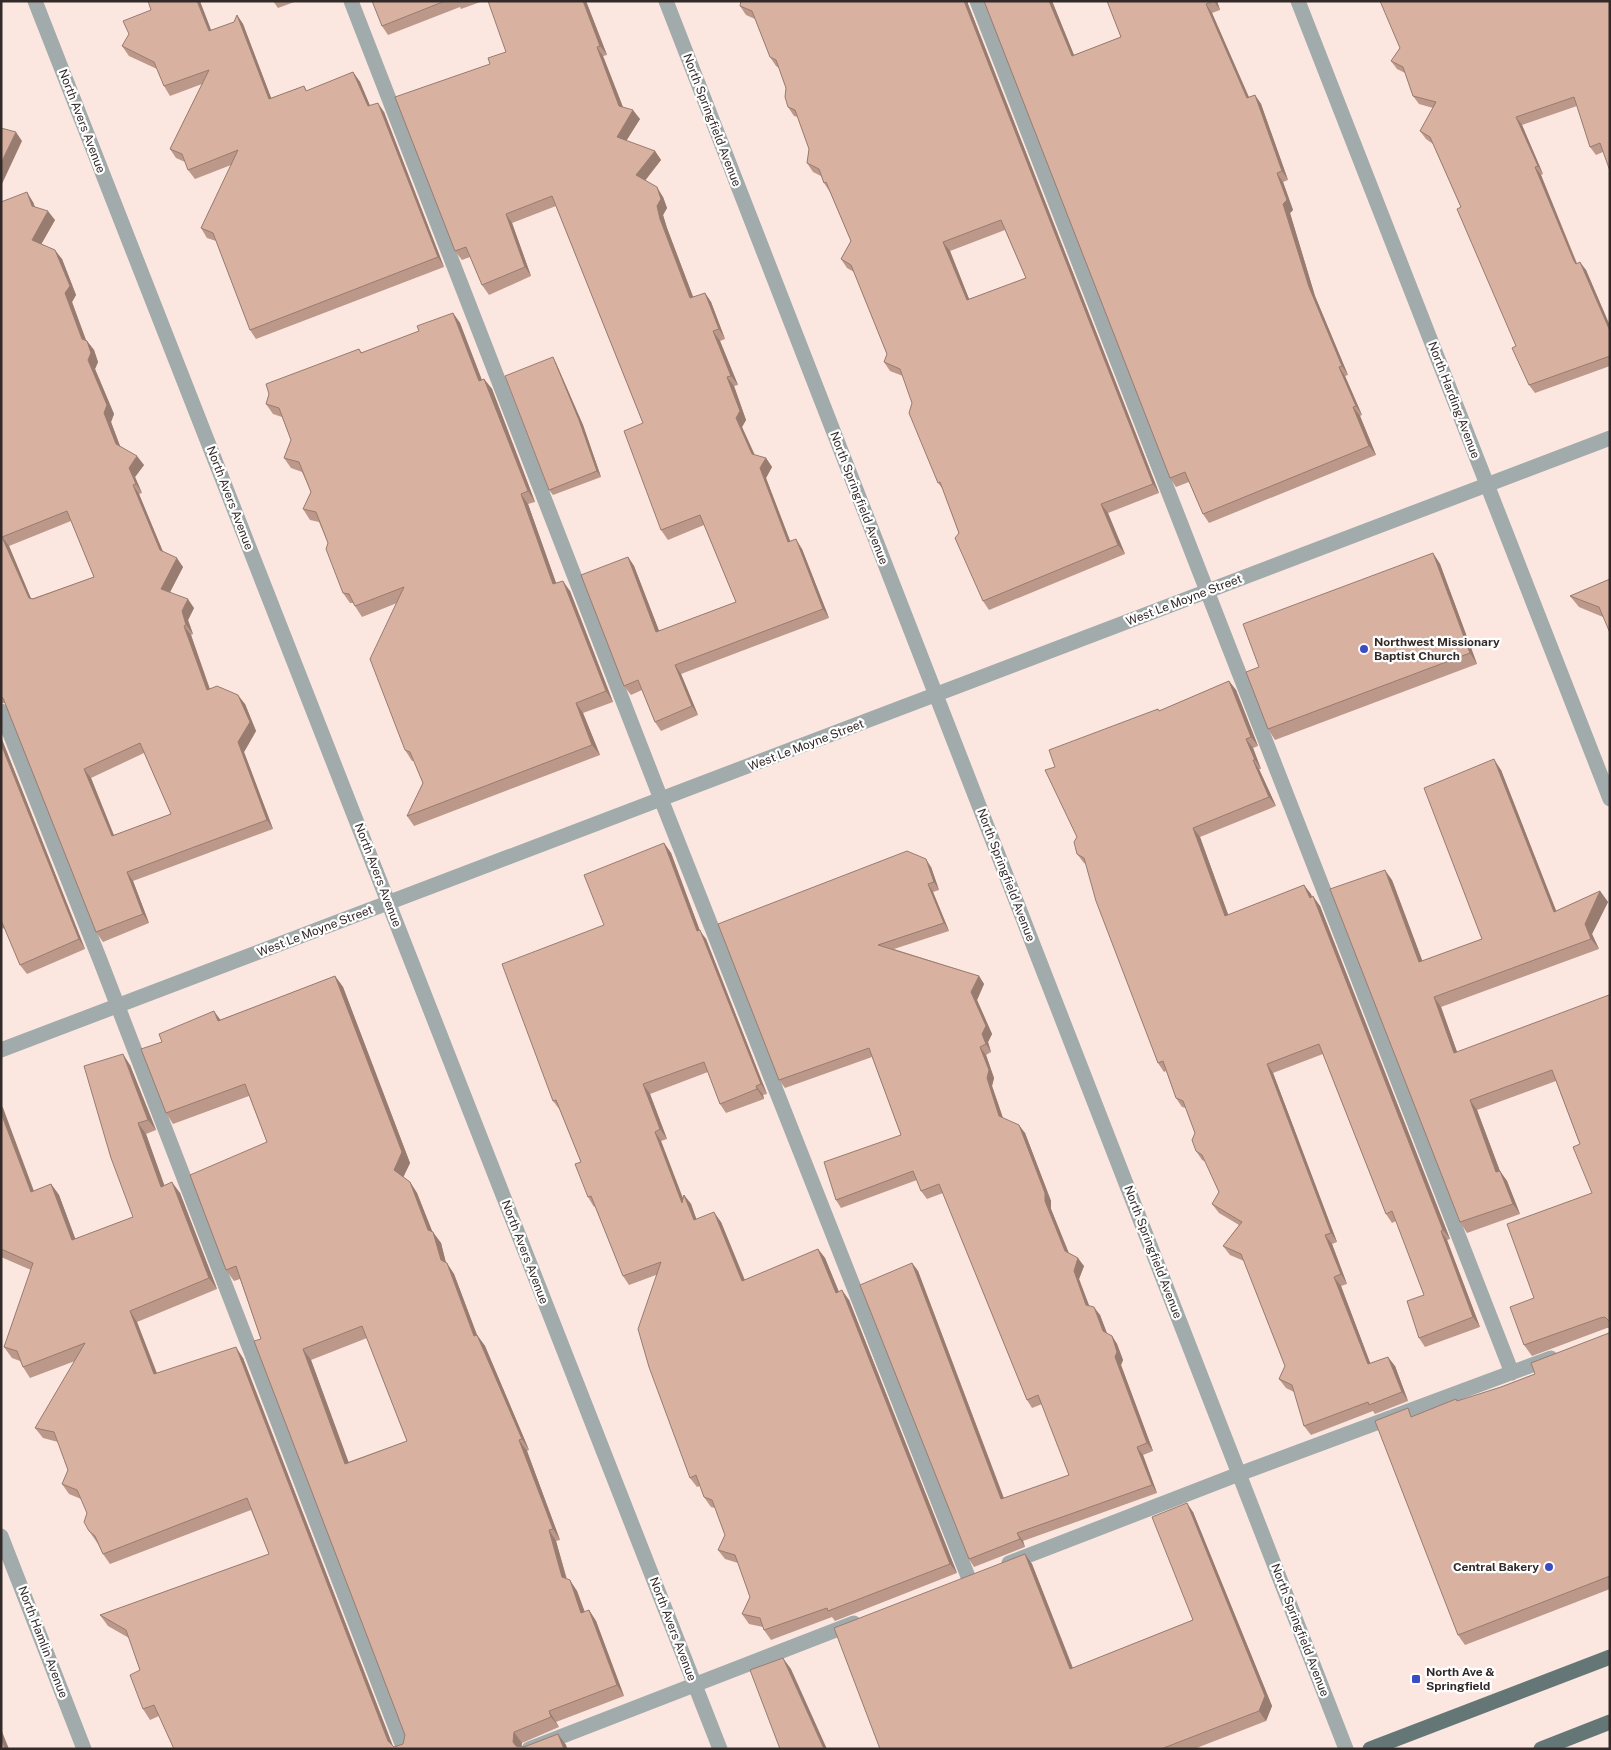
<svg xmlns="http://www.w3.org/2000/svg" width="1611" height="1750" viewBox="0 0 1611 1750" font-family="'Public Sans',sans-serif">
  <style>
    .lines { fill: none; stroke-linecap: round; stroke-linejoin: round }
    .service { stroke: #a2abac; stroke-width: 15 }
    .minor { stroke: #a2abac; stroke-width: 15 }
    .tertiary { stroke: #a2abac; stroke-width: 15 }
    .primary { stroke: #657676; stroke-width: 15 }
    .wall { fill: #bb988a; fill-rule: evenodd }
    .shaded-wall { fill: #987c70 }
    .building { fill: #d9b1a0; stroke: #987c70; fill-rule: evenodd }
    .poi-dot { fill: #3b4ec1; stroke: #fff; stroke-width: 2 }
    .labels { text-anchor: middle; stroke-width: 4.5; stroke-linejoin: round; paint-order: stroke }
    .street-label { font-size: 12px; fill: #322a28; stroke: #fff }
    .poi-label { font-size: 12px; font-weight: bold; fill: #322a28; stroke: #fff; text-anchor: start }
  </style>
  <rect width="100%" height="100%" fill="#fbe7df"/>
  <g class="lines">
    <path class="service" d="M351,1L661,799L969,1579
      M977,1L1512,1373
      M1,711L100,960L404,1749
      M1009,1563L1239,1474L1551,1358
      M529,1749L854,1623"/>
    <path class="minor" d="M35,1L720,1749
      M666,1L1346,1749
      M1298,1L1610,799
      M1,1050L1610,438"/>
    <path class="tertiary" d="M1,1536L84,1749"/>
    <path class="primary" d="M1370,1749L1610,1657
      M1541,1749L1610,1722"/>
  </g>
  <path class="wall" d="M273,1H297L278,8Z
    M372,1H483L461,9L460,7L388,35L382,26Z
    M586,1L607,55L603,56L623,107L640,119L626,141L655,151L661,160L645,181L663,197L667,208L663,215L667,228L693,297L705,293L711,302L725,339L720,341L738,385L734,386L746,420L742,427L755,455L766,458L772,467L766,478L790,541L802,549L829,618L681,674L698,715L661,731L655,722L642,690L631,695L624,686L628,557L634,566L659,631L736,602L704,525L668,540L661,530L643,423L556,206L512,223L531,276L489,295L482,285L470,257L462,260L455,251L490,64L506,52Z
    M741,1H968V4L1159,493L1108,513L1125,554L989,610L983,601L943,489L938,483L912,403L903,376L890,371L884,362L887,354L854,272L847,268L841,259L851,241L830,192L824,183L821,176L813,172L807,163L809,149L798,117L794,116L788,107L786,88L779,68L776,66L770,57L755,19L746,15L740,6ZM1005,230L1026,278L969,299L950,251Z
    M984,1H1052L1074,55L1121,37L1107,1H1217L1220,10L1212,13L1249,97L1255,95L1261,104L1288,180L1283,182L1293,210L1290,213L1315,296L1348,375L1345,376L1362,415L1360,416L1376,455L1209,523L1203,514L1189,482L1176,487L1170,478Z
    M1610,1L1603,152L1596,155L1590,147L1577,106L1522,125L1543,174L1541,175L1577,263L1586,270L1610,326V366L1535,393L1529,385L1516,346L1461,207L1433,144L1426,139L1420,131L1433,108L1419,104L1413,96L1405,73L1397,69L1391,61L1400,48Z
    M151,10L211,30L234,22L237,15L243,24L271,98L304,86L307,91L353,72L360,82L370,106L384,112L444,267L256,339L250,330L216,241L207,238L201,228L231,165L195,179L188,170L185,162L176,158L170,149L202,84L170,96L164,86L157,69L129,56L122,46Z
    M33,202L35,207L55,220L41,244L62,259L76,295L72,302L86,341H87L94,350L98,362L95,369L114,414L111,422L120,446L144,465L135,477L142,493L139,494L163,552L183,567L170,592L194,608L188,620L193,634L191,635L210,689L245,704L256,731L244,752L273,829L133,881L149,923L103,942L96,932L5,703H1V430ZM71,521L94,577L31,599L9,546ZM144,753L171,814L114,835L91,778Z
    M453,313L460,323L482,380L484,379L492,389L535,502L528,504L556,583L570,591L613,702L583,713L600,755L414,826L407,816L423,783L414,761H412L405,750L397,603L362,617L353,603H350L343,593L328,543L319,522L310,520L303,509L311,492L302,472L291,468L284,458L291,440L282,417L273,414L266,404L269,394L359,349L362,353L419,331Z
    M553,357L556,363L583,425L601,477L553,495L549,490Z
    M1433,553L1440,564L1477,664L1275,740L1268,729L1259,667Z
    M1610,579L1603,617L1579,607L1570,596Z
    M1229,681L1236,690L1258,746L1253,748L1261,769H1259L1276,806L1200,837L1228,915L1304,885L1312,897L1320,906L1450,1239L1447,1240L1480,1327L1425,1347L1419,1338L1424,1295L1396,1221L1392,1223L1386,1214L1323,1054L1273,1073L1337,1242L1332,1244L1347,1284L1341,1286L1370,1363L1395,1366L1408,1401L1375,1414L1373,1411L1311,1435L1304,1426L1294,1392L1286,1388L1279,1379L1285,1366L1244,1261L1230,1255L1223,1246L1239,1225L1219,1213L1212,1204L1219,1192L1206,1162L1202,1160L1196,1151L1195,1133L1186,1108L1182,1107L1176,1098L1166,1071L1164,1072L1158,1063L1086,864L1084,863L1077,854V837L1055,767L1159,711Z
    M1,737L85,949L27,974L20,965L5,928L1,929Z
    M1501,770L1556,911L1600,891L1608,902L1592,934L1599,949L1441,1007L1457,1052L1610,996V1328H1607L1532,1356L1524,1345L1534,1298L1592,1193L1580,1144L1556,1081L1477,1110L1500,1171L1507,1181L1520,1214L1467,1233L1460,1222L1392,880L1422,961L1482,939Z
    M664,843L671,853L700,931L706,939L767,1094L763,1095L764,1099L726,1113L720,1104L708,1072L650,1094L667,1139L661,1141L683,1198L684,1195L691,1204L696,1219L721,1222L745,1280L818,1249L825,1258L839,1292L849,1300L957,1573L835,1621L832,1617L771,1640L764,1630L763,1627L749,1624L742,1614L750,1597L738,1563L725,1559L718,1550L725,1535L715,1508L711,1507L704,1497L700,1486L697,1487L690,1478L656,1275L629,1285L623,1276L595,1206L594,1207L588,1197L581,1162L560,1110L553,1101L604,925Z
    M931,867L939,890L933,892L949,931L894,949L979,976L984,984L977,1000L992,1034L988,1042L991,1052L986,1055L994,1078L992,1086L1003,1118L1025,1133L1051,1201V1209L1069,1253L1084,1266L1079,1279L1089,1306L1100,1315L1107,1333L1112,1336L1117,1344L1123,1360L1121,1365L1153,1451L1143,1455L1157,1493L1023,1541L1025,1547L974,1567L969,1559L912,1263L918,1271L1004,1498L1069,1475L1042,1404L1032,1408L1027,1400L943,1193L927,1199L921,1191L917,1180L841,1208L836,1200L901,1135L872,1057L785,1088L779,1080Z
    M335,976L343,987L410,1163L403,1177L410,1182L417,1193L432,1232L441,1243L446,1263L454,1274L477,1335L485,1346L529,1450L527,1451L560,1540L556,1541L567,1579L577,1591L585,1612L589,1610L596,1621L624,1696L556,1722L559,1727L522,1743L521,1747H524L558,1734L566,1745L567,1749H174L159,1716L150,1720L143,1709L140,1670L129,1638L108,1626L100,1615L269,1554L251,1510L110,1564L103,1554L98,1544L89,1531L87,1513L81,1499L69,1494L62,1484L68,1470L58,1442L43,1438L35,1428L75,1361L30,1378L23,1367L20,1361L12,1358L4,1347L31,1270L1,1257V1105L3,1108L34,1191L51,1184L59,1195L75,1239L133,1217L130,1065L156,1130L146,1134L164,1186L180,1193L217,1289L137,1322L157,1373L243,1358L393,1746L394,1747L403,1744L405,1735L261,1339L240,1279L234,1281L226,1270L267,1142L249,1096L173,1124L166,1113L162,1042ZM367,1338L407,1441L348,1462L311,1360Z
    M1610,1331V1589L1465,1645L1458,1635L1413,1416L1501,1387L1535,1374L1609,1333Z
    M1193,1512L1272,1706L1266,1721L1194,1749H880L1025,1554L1032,1564L1073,1668L1193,1620Z"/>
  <path class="shaded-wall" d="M197,1H200L215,40L209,31Z
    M583,1H586L607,55L600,46Z
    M964,1H968V4L1159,493L1153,484Z
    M1049,1H1052L1078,65L1072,56Z
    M1214,1H1217L1220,10Z
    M1206,4L1212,13L1253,107L1247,98Z
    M237,15L243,24L275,108L269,99Z
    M597,47L603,56L626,115L619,106Z
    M353,72L360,82L374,115L368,106Z
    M1255,95L1261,104L1288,180L1282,171Z
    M378,103L384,112L444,267L438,257Z
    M633,110L640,119L623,146L617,137Z
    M1516,117L1522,125L1543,174L1538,166Z
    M16,132L22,141L1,186V163Z
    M655,151L661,160L642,184L636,175Z
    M1535,167L1541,175L1579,270L1574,261Z
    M1277,173L1283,182L1293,210L1290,213L1315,296L1348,375L1342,366L1309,287L1283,204Z
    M657,187L663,197L667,208L663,215L667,228L697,307L690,298L660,219L657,206Z
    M27,192L33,202L38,216L32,206Z
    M48,211L55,220L38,250L32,240Z
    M506,214L512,223L531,276L525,267Z
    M943,242L950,251L973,309L967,300Z
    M55,250L62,259L76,295L72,302L89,348L82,339L65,293Z
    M1580,262L1586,270L1610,326V331Z
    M705,293L711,302L725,339L719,329Z
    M453,313L460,323L486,391L479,381Z
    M713,331L720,341L738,385L731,376Z
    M87,341L94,350L98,362L95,369L114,414L111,422L123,454L116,444L104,413L88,360Z
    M553,357L556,363L583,425L601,477L597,471Z
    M1339,367L1345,376L1362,415L1356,406Z
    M727,377L734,386L746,420L742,427L758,463L752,454L736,418Z
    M484,379L492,389L535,502L528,491Z
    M1353,407L1360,416L1376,455L1369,446Z
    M137,456L144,465L135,477L142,493L136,484L129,468Z
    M766,458L772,467L766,478L794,551L788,542L760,468Z
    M133,485L139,494L166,559L160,550Z
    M521,494L528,504L560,594L553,584Z
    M1101,504L1108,513L1125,554L1118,545Z
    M2,537L9,546L35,608L29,598Z
    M796,539L802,549L829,618L823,609Z
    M1433,553L1440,564L1477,664L1470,653Z
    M628,557L634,566L663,641L656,632Z
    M177,558L183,567L167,598L161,589Z
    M563,581L570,591L613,702L606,691Z
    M188,599L194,608L188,620L193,634L186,625L182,611Z
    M184,626L191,635L213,699L207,690Z
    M675,665L681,674L698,715L692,706Z
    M1229,681L1236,690L1258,746L1251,737Z
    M238,695L245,704L256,731L244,752L273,829L267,820L238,742Z
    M576,703L583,713L600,755L592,745Z
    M1,737L85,949L79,939L1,744Z
    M1246,739L1253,748L1261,769L1255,760Z
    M1494,759L1501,770L1561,923L1554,912Z
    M1253,760L1259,769L1276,806L1269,797Z
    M84,769L91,778L118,846L112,836Z
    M1193,828L1200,837L1232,925L1225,916Z
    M664,843L671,853L700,931L706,939L767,1094L761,1084L697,931Z
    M926,859L931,867L939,890L934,882Z
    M1385,870L1392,880L1427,973L1419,962Z
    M127,872L133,881L149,923L143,914Z
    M928,884L933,892L949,931L944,923Z
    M1304,885L1311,894L1316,907L1310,898Z
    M1600,891L1608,902L1592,934L1599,949L1591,939L1585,924Z
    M1313,896L1320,906L1450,1239L1443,1230Z
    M335,976L343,987L410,1163L402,1180L394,1170Z
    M979,976L984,984L977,1000L992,1034L988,1042L991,1052L986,1044L982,1034L971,992Z
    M1434,997L1441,1007L1461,1063L1454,1053Z
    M214,1011L222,1022L218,1021Z
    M980,1047L986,1055L994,1078L992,1086L1005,1124L999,1116L987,1078Z
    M123,1054L130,1065L156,1130L148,1120Z
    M1267,1064L1273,1073L1337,1242L1331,1233Z
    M643,1084L650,1094L667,1139L660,1129Z
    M756,1086L763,1095L764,1099L757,1089Z
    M1470,1100L1477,1110L1504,1182L1496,1172Z
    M1,1105L3,1108L38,1203L31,1192L1,1113Z
    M138,1123L146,1134L169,1198L161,1187Z
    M1019,1125L1025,1133L1051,1201V1209L1071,1259L1065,1251L1045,1201Z
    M655,1132L661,1141L688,1212L682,1203Z
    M1500,1171L1507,1181L1520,1214L1513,1204Z
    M172,1182L180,1193L217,1289L209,1278Z
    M410,1182L417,1193L435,1238L433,1232L441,1243L448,1271L441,1260L428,1230Z
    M51,1184L59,1195L80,1251L72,1240Z
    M684,1195L691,1204L700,1229L694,1220Z
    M714,1212L721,1222L749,1291L742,1281Z
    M1441,1231L1447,1240L1480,1327L1473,1317Z
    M1325,1235L1332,1244L1347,1284L1341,1274Z
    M818,1249L825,1258L843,1302L836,1293Z
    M1078,1258L1084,1266L1079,1279L1092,1313L1086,1305L1074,1271Z
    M447,1263L454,1274L477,1335L485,1346L529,1450L522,1439L474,1336Z
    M912,1263L918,1271L1007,1507L1001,1499Z
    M1334,1277L1341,1286L1374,1373L1368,1364Z
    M842,1290L849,1300L957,1573L950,1564Z
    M1094,1307L1100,1315L1109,1339L1103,1331Z
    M130,1311L137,1322L161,1385L154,1374Z
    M1112,1336L1117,1344L1123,1360L1121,1365L1153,1451L1147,1443L1115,1357Z
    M236,1347L243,1358L394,1749L388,1741Z
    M303,1349L311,1360L353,1474L345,1464Z
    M1388,1357L1395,1366L1408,1401L1402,1392Z
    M519,1440L527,1451L560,1540L553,1529Z
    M1137,1447L1143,1455L1157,1493L1152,1485Z
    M1187,1503L1193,1512L1272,1706L1266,1721L1259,1711Z
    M549,1530L556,1541L569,1588L562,1577Z
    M1017,1533L1023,1541L1025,1547L1020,1539Z
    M1025,1554L1032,1564L1077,1679L1070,1669Z
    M570,1580L577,1591L589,1624L581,1613Z
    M589,1610L596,1621L624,1696L617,1685Z
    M783,1658L791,1669L827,1749H824Z
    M549,1711L556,1722L559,1727L551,1717Z
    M1,1729L9,1749H5L1,1738Z
    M514,1732L522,1743L521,1749H518L513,1742Z
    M558,1734L566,1745L567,1749H564Z"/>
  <path class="building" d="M148,1H197L209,31L234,22L237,15L269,99L304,86L306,91L353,72L368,106L378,103L438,257L250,330L213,233L201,228L238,150L188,170L182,154L170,149L209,70L164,86L154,62L122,46L129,34L123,21L151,10Z
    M372,1H445L382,26Z
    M488,1H583L600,46L597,47L619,106L633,110L617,137L655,151L636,175L657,187L661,199L657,206L660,219L690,298L705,293L719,329L713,331L731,376L727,377L740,411L736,418L752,454L766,458L760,468L788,542L796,539L823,609L675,665L692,706L655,722L638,680L624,686L581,575L628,557L656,632L736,602L700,515L661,530L624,431L643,423L552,196L506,214L525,267L482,285L466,247L455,251L395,97L490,64L488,58L506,52Z
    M741,1H964L1153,484L1101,504L1118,545L983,601L955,538L959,533L940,482L938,483L909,413L912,403L900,369L884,362L887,354L851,265L841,259L851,241L826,182L824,183L819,169L807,163L809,149L795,110L788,107L785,97L786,88L776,60L770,57L752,11L740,6ZM1001,220L1026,278L967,300L943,242Z
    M984,1H1049L1072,56L1121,37L1107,1H1214L1206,4L1247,98L1255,95L1282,171L1277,173L1287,200L1283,204L1309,287L1342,366L1339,367L1356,406L1353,407L1369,446L1203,514L1185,472L1170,478Z
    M1380,1H1610V171L1600,143L1590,147L1574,97L1516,117L1538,166L1535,167L1574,261L1576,264L1580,262L1610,331V356L1529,385L1512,348L1516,346L1457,209L1461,207L1430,137L1420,131L1436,102L1413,96L1403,67L1391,61L1400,48Z
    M1,128L16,132L1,163Z
    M27,192L32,206L48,211L32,240L55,250L70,286L65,293L82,339L87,341L91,353L88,360L107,405L104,413L116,444L137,456L129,468L136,484L133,485L160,550L177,558L161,589L188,599L182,611L186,625L184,626L207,690L217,686L238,695L250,722L238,742L267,820L127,872L143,914L96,932L3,698L1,696V202ZM67,511L94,577L33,599L29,598L2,537ZM140,743L171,814L112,836L84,769Z
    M453,313L479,381L484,379L528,491L521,494L553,584L563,581L606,691L576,703L592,745L407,816L423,783L410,752L405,750L370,659L404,587L355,606L349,594L343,593L326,549L328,543L316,512L303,509L311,492L299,462L284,458L291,440L279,408L266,404L269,394L266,384L359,349L361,353L419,331L417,326Z
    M553,357L579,420L597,471L549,490L505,376Z
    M1433,553L1470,653L1268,729L1246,672L1259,667L1243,624Z
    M1610,579V633L1599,607L1570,596Z
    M1229,681L1251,737L1246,739L1255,760H1253L1269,797L1193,828L1225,916L1304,885L1310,898L1313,896L1443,1230L1441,1231L1473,1317L1419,1338L1407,1301L1424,1295L1392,1211L1386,1214L1319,1044L1267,1064L1331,1233L1325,1235L1341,1274L1334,1277L1368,1364L1388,1357L1402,1392L1369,1405L1368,1402L1304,1426L1292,1385L1279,1379L1285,1366L1241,1254L1223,1246L1242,1222L1212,1204L1219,1192L1202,1155L1196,1151L1192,1140L1195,1133L1183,1101L1176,1098L1163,1061L1158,1063L1096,901L1084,858L1077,854L1074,842L1077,837L1045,770L1055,767L1049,750L1158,709L1159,711Z
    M1,744L79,939L20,965L1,920Z
    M1494,759L1554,912L1600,891L1585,924L1591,939L1434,997L1454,1053L1609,995L1610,996V1322L1605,1317L1600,1318L1524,1345L1510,1307L1534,1298L1507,1224L1592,1193L1573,1147L1580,1144L1552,1070L1470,1100L1496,1172L1500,1171L1513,1204L1460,1222L1330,889L1385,870L1419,962L1482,939L1424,788Z
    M664,843L697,931L700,930L761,1084L756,1086L757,1089L720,1104L704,1062L643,1084L660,1129L655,1132L682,1203L684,1195L694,1220L714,1212L742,1281L818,1249L836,1293L842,1290L950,1564L828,1611L827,1608L764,1630L760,1618L742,1614L750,1597L735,1555L718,1550L725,1535L712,1500L704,1497L696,1475L690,1478L649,1367L638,1329L661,1262L623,1276L591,1196L588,1197L575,1164L581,1162L556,1100L553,1101L502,964L604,925L584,875Z
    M907,851L926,859L934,882L928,884L944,923L878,945L979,976L971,992L986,1026L982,1034L986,1044L980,1047L989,1070L987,1078L999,1116L1019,1125L1045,1193V1201L1065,1251L1078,1258L1074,1271L1086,1305L1094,1307L1103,1331L1112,1336L1117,1352L1115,1357L1147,1443L1137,1447L1152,1485L1017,1533L1020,1539L969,1559L860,1285L912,1263L1001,1499L1069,1475L1038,1395L1027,1400L939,1184L921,1191L913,1171L836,1200L824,1162L901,1135L869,1048L779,1080L718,924Z
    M335,976L402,1152L394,1170L410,1182L428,1230L433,1232L441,1260L447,1263L474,1336L477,1335L522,1439L519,1440L553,1529L549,1530L562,1577L570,1580L581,1613L589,1610L617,1685L549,1711L551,1717L514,1732L513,1742L516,1746L524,1747L558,1734L564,1749H174L154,1705L143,1709L130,1675L140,1670L126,1630L100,1615L269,1554L247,1498L103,1554L95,1536L89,1531L84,1522L87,1513L77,1490L62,1484L68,1470L54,1432L35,1428L85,1343L23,1367L17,1351L4,1347L33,1263L1,1249V1113L31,1192L51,1184L72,1240L133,1217L111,1158L84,1066L123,1054L148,1120L138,1123L161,1187L172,1182L209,1278L130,1311L154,1374L236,1347L388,1741L394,1747L403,1744L405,1735L254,1341L261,1339L236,1266L226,1270L190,1175L267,1142L245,1084L166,1113L141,1049L162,1042L159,1034L214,1011L218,1021ZM362,1326L407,1441L345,1464L303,1349Z
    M1610,1331V1576L1458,1635L1375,1421L1408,1408L1411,1417L1456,1399L1457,1401L1501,1387L1535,1374L1531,1363L1609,1333Z
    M1187,1503L1265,1696L1259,1711L1161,1749H880L834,1628L1025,1554L1070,1669L1193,1620L1152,1517Z
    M783,1658L824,1749H780L750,1670Z
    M1,1738L5,1749H1Z"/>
  <g class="poi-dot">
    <circle cx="1364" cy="649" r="5"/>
    <circle cx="1549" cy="1567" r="5"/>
    <rect x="1411" y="1674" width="10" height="10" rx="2.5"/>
  </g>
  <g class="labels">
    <g class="street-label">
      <text transform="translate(712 120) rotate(69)" y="4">North Springfield Avenue</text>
      <text transform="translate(82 121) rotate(69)" y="4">North Avers Avenue</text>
      <text transform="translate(1454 400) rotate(69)" y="4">North Harding Avenue</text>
      <text transform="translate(230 498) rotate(69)" y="4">North Avers Avenue</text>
      <text transform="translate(859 498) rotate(69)" y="4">North Springfield Avenue</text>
      <text transform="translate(1184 600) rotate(-21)" y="4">West Le Moyne Street</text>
      <text transform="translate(806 745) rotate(-21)" y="4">West Le Moyne Street</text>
      <text transform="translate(378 875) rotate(69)" y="4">North Avers Avenue</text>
      <text transform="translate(1006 875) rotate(69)" y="4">North Springfield Avenue</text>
      <text transform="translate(315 931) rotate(-21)" y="4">West Le Moyne Street</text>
      <text transform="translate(525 1252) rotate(69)" y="4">North Avers Avenue</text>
      <text transform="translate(1153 1252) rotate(69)" y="4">North Springfield Avenue</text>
      <text transform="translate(673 1629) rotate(69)" y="4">North Avers Avenue</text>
      <text transform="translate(1300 1630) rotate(69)" y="4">North Springfield Avenue</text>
      <text transform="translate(43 1642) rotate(69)" y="4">North Hamlin Avenue</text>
    </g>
    <g class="poi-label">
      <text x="1374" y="646">Northwest Missionary<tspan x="1374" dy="14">Baptist Church</tspan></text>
      <text x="1539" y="1571" text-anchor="end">Central Bakery</text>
      <text x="1426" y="1676">North Ave &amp;<tspan x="1426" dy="14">Springfield</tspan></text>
    </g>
  </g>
  <rect width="1611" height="1750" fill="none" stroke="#322a28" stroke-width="5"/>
</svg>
